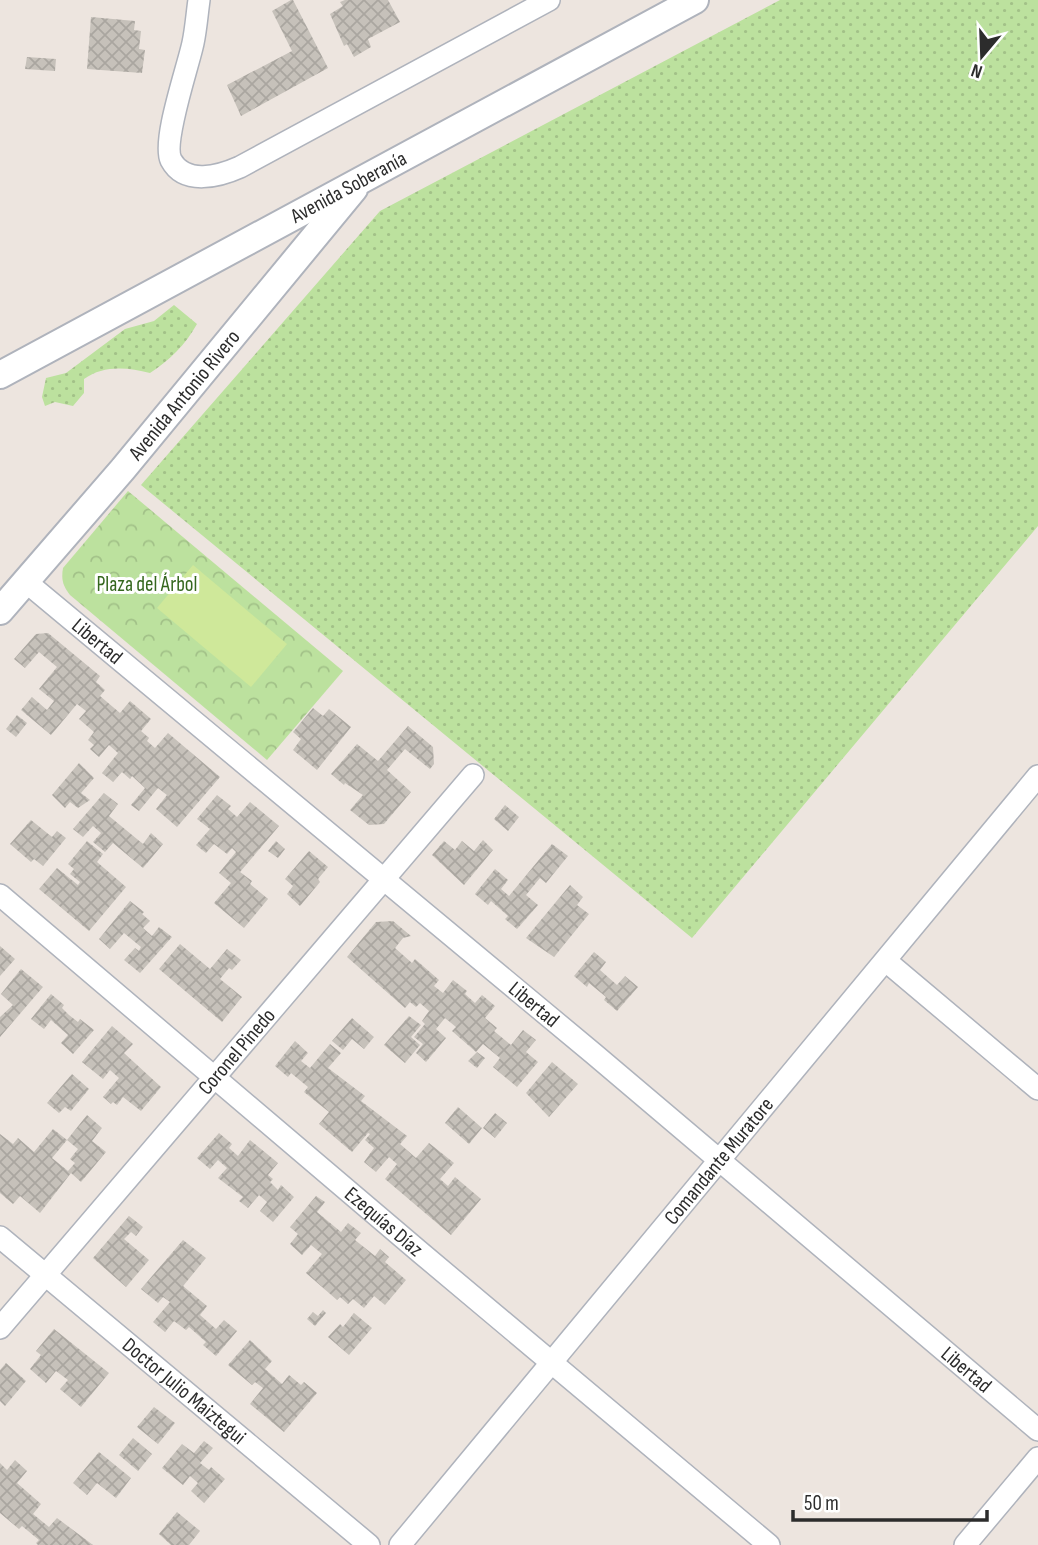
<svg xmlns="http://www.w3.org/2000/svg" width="1038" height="1545" viewBox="0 0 1038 1545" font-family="'Sofia Sans Condensed',sans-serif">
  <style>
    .grass { fill: url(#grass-dots) }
    .park { fill: url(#park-crowns) }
    .pitch { fill: #cfe89a }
    .building { fill: url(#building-cross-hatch) }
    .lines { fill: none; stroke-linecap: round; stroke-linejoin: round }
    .minor-casing { stroke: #afb3bc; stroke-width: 24 }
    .tertiary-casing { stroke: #afb3bc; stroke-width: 30 }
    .minor { stroke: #fff; stroke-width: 21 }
    .tertiary { stroke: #fff; stroke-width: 26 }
    .labels { text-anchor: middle; stroke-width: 6; stroke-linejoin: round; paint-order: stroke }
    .street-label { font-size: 21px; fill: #2c2c2c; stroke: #fff }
    .park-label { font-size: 21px; fill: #35671e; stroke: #fff }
  </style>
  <defs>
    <pattern id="grass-dots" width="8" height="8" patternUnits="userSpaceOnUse" patternTransform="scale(1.75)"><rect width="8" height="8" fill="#bce19e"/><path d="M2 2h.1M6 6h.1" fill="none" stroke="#a2c188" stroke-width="1.8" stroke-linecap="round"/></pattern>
    <pattern id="park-crowns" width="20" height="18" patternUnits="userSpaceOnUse" patternTransform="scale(1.75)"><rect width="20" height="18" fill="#bce19e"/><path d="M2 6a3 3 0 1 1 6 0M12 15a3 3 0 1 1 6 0" fill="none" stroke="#a2c188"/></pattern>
    <pattern id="building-cross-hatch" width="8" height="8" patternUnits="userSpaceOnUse" patternTransform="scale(1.75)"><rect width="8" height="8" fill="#c6c1ba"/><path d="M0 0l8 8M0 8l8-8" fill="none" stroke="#aaa6a0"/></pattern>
  </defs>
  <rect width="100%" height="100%" fill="#ede5df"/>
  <path class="grass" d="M780,0H1038V526L692,938L141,485L380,211Z
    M174,305L197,324C186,344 169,361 150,373C127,367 103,365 84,379V393L73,406L55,402L45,406L42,397L46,378L66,373L125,329L154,321Z"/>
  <path class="park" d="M128,491L343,671L267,760L70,595C63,586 61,580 63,568Z"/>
  <path class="pitch" d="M193,565L287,644L251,687L157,608Z"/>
  <path class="building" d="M291,0H293L328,68L241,116L227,85L292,51L272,11Z
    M345,0H388L400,22L368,39L371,47L354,57L347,44L344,46L330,14L343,6L340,2Z
    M91,17L135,21L134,30L141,31L139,49L145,50L142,73L87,69Z
    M27,57L56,59L55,71L25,69Z
    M48,633L100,676L96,682L105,690L100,696L120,713L130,701L151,719L141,731L149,738L147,741L155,748L168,733L220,777L177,827L156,809L167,795L158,788L139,811L131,805L145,788L132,776L130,779L122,772L113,782L102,773L118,753L109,745L99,757L90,749L94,745L88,740L94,732L79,719L86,711L77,704L51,735L21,710L32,697L47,710L54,701L39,689L57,667L39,652L25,668L14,659L36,634Z
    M313,708L323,716L329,709L351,727L317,770L293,750L301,739L293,732Z
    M17,715L27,723L16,737L6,729Z
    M408,726L433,747L434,764L430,769L405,749L387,770L411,792L384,824L369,825L350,810L363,795L345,783L344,785L331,774L357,744L378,761Z
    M79,763L94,778L81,793L90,800L78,808L70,802L65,808L52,795Z
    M104,793L118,804L109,816L143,844L151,833L163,844L143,868L113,843L105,852L93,842L101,833L93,826L83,837L73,829Z
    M217,795L231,806L228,809L237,817L250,802L279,826L240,872L252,881L250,884L268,899L244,928L214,903L231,883L219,873L236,852L232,848L227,854L214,844L206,853L196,845L210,829L197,819Z
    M505,805L519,817L508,831L494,819Z
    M31,820L52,837L57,831L66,838L43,866L34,859L31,862L10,844Z
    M483,840L493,850L464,885L432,855L444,841L455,850L462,841L474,851Z
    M87,841L103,854L97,862L126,887L89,931L39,889L57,868L78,885L80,882L70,874L74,869L68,864Z
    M276,841L285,849L278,858L268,851Z
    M552,844L568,856L546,883L540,878L526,895L538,905L517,929L505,919L508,916L499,908L491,901L488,905L475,894L495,869L508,880L501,889L509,896Z
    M309,851L328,867L318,879L320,882L300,906L287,894L293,886L285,879Z
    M570,885L583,897L577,905L589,914L554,957L526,938Z
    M130,901L144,912L142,914L150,921L143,928L152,936L159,927L172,937L140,973L124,960L135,948L139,951L141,947L124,933L110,949L99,939Z
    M393,921L411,936L403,938L395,948L412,963L415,959L439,980L434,986L443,993L453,980L467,991L465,994L475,1003L482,995L495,1006L485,1018L497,1028L494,1031L511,1045L523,1030L536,1040L526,1052L538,1062L517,1087L493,1067L500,1058L483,1044L476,1052L452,1031L456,1027L445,1018L436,1029L446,1038L426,1062L416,1053L423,1044L414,1037L425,1024L422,1021L429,1011L420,1003L416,1007L410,1002L405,1008L347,957L376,922Z
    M180,944L210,969L227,949L241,960L232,970L229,968L220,979L242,997L222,1022L159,969Z
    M0,946L15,959L0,976Z
    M594,952L606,962L600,970L617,985L625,976L638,987L617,1011L604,1000L606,997L589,983L587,987L574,976Z
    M21,969L43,987L0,1037V1017L13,1005L1,994Z
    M51,994L64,1005L62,1008L69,1015L78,1022L80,1019L94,1030L73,1054L61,1043L68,1035L51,1020L44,1029L31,1019Z
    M409,1016L421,1025L411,1037L420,1045L405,1063L384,1045Z
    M352,1018L374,1037L364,1049L352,1039L343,1050L332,1041Z
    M112,1026L133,1044L124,1053L161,1087L141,1111L123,1097L117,1105L113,1102L111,1104L103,1097L119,1078L110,1070L103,1079L82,1062Z
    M295,1041L308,1053L301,1061L310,1068L330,1044L341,1053L328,1068L365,1096L361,1101L407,1136L400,1144L416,1158L429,1143L454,1163L440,1179L448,1186L455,1177L481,1199L451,1235L385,1179L397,1164L389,1157L376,1172L364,1162L374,1148L365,1140L370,1134L368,1133L352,1152L319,1124L329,1112L304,1092L308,1087L291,1073L288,1077L275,1066Z
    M477,1052L485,1058L477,1068L468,1061Z
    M552,1062L578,1084L549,1117L526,1093Z
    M72,1074L89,1089L71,1111L65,1107L59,1113L47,1103Z
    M458,1107L482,1128L469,1144L445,1123Z
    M495,1113L507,1123L495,1138L483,1128Z
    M87,1115L102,1128L92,1141L106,1152L81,1182L71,1173L40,1213L20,1196L13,1204L0,1193V1134L13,1144L18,1138L34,1152L53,1129L67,1140L52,1158L68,1171L75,1163L70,1159L78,1149L67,1140Z
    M219,1133L232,1144L229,1148L238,1156L250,1140L278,1163L268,1175L273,1179L270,1182L278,1190L281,1185L294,1197L273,1222L260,1211L267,1202L259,1195L248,1208L239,1201L243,1197L218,1178L227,1168L218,1160L210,1169L197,1158Z
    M316,1196L325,1202L317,1212L341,1232L348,1223L361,1233L355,1240L375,1256L380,1249L389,1257L385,1262L406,1280L385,1305L374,1296L364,1308L353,1299L348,1304L340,1297L337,1300L306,1273L322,1254L311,1245L302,1255L290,1244L298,1234L290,1227Z
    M129,1216L143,1227L136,1236L131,1232L124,1239L149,1260L126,1287L93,1258Z
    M183,1240L206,1258L183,1286L207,1306L200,1315L216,1329L224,1320L237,1331L216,1356L203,1345L206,1342L189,1327L186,1330L174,1321L165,1332L153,1322L170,1302L163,1297L158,1303L141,1289Z
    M323,1310L326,1313L315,1326L307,1319L313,1312L318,1316Z
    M354,1313L372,1328L349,1355L328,1337L340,1324L343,1327Z
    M54,1329L109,1373L81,1407L60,1389L68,1380L56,1371L46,1383L30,1369L41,1355L36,1351Z
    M250,1340L272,1361L265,1369L282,1384L289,1375L301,1385L304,1382L317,1393L284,1432L250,1404L263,1388L255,1382L252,1385L228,1365Z
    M6,1363L26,1381L5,1406L0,1401V1370Z
    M154,1407L175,1423L158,1444L137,1427Z
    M133,1438L152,1454L138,1471L119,1455Z
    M204,1441L213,1448L200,1463L209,1470L211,1467L225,1479L204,1503L191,1491L198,1483L190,1476L183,1485L162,1468L182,1444L194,1453Z
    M99,1452L131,1478L116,1498L97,1483L87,1495L73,1483Z
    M15,1460L27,1471L17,1483L41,1504L33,1514L49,1527L57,1518L93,1545H38L36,1543L39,1540L22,1526L19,1529L0,1513V1463L7,1470Z
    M177,1512L200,1531L189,1545H171L159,1534Z"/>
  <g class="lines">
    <defs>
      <g id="minor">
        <path d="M199,0C197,14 196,29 193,43C188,67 162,141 171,160C185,186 220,176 240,167L549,0"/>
        <path id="s1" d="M25,581L594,1054L1038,1430"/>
        <path id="s2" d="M0,895L421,1253L769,1545"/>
        <path d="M886,961L1038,1089"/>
        <path id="s3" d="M0,1237L369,1545"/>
        <path id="s4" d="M0,1328L473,775"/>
        <path id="s5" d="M400,1545L1038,776"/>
        <path d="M965,1545L1038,1458"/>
      </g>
      <g id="tertiary">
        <path id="s6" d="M0,375L695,0"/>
        <path id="s7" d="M0,611L123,469L354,189"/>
      </g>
    </defs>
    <use href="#minor" class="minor-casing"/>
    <use href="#tertiary" class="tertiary-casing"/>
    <use href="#minor" class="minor"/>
    <use href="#tertiary" class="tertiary"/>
  </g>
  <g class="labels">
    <g class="street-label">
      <text dy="7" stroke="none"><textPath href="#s6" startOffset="396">Avenida Soberanía</textPath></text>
      <text dy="7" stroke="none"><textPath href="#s7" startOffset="284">Avenida Antonio Rivero</textPath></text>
      <text dy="7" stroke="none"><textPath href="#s1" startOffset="94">Libertad</textPath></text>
      <text dy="7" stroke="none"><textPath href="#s1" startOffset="662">Libertad</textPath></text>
      <text dy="7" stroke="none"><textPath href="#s4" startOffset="364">Coronel Pinedo</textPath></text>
      <text dy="7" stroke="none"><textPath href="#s5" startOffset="499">Comandante Muratore</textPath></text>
      <text dy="7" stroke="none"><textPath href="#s2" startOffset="504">Ezequías Díaz</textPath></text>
      <text dy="7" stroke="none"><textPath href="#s1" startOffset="1228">Libertad</textPath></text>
      <text dy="7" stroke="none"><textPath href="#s3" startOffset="240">Doctor Julio Maiztegui</textPath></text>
    </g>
    <g class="park-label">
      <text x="147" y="591">Plaza del Árbol</text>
    </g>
  </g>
  <g transform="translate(982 56) rotate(199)" stroke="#ffffff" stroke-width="5" paint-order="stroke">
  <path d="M0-5L12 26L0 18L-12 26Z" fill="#2c2c2c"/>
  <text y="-10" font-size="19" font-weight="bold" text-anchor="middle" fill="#2c2c2c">N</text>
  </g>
  <path d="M793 1510v10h194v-10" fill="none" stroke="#2c2c2c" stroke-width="3.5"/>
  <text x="804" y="1510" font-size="21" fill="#2c2c2c" stroke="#ffffff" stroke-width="5" paint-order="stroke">50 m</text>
</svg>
